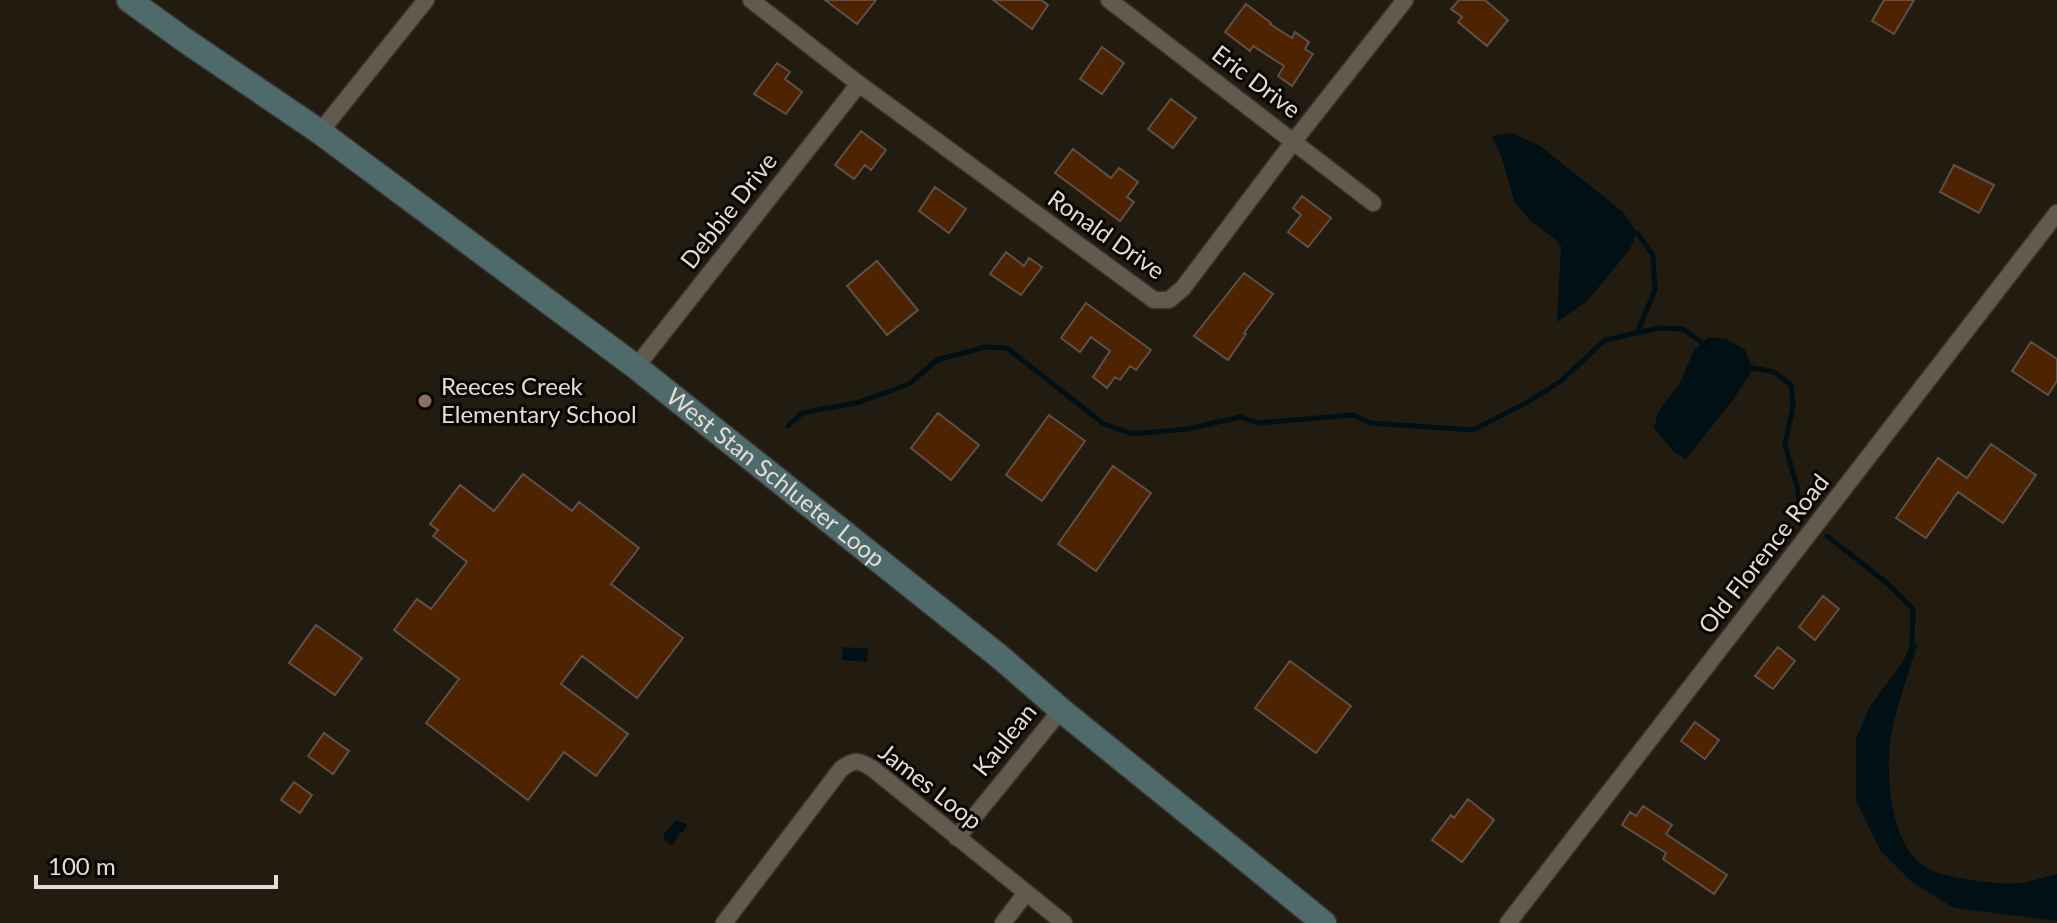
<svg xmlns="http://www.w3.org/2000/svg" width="2057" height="923" viewBox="0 0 2057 923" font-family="Lato,sans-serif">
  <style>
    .water { fill: #011015 }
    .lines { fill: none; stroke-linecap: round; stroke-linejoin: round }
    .stream { stroke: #011015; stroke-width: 5 }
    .building { fill: #4e2302; stroke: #5e5048; stroke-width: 2 }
    .minor-casing { stroke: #3b3530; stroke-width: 19 }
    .secondary-casing { stroke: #3b3530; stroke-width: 27 }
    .minor { stroke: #635a4d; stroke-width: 16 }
    .secondary { stroke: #4e6a6a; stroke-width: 24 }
    .education-dot { fill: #8d6e63; stroke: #090603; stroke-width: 3 }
    .labels { text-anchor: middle; stroke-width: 6; stroke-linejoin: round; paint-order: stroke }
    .street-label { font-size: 24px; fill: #e2dcd5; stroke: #090603 }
    .poi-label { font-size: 24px; fill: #e2dcd5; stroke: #090603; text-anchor: start }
  </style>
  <rect width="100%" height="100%" fill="#221b10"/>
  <path class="water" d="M1512,133L1540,146L1623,212L1637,233L1629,251L1586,302L1557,322L1561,246L1556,240L1532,222L1515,203L1501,155L1492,136Z
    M1709,337L1726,339L1745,350L1753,369L1732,401L1686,459L1674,452L1654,428L1658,412L1680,383L1694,350Z
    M1918,641C1910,671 1896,706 1891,736C1885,773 1890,845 1925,867C1941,878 2002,886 2021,883C2033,881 2045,877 2057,874V921L1954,908L1912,882L1880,850L1856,800V739L1869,708Z
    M843,647L868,649L867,662L842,660Z
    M676,820L686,824L687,827L683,832L679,833L675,842L671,845L665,841L663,835Z"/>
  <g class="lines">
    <path class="stream" d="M1637,233L1653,255L1655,290L1638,331
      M1748,367L1774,372L1791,385L1793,406L1785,445L1797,486L1801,517
      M788,426L802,413L860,402L909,384L937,360L985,347L1007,348L1104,424L1132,434L1187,429L1241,417L1257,423L1353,415L1370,423L1473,430L1526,403L1561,381L1605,340L1660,328L1683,329L1707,346
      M1827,536L1887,583L1913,609L1912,645L1906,662"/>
  </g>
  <path class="building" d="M825,0H876L857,24Z
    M993,0H1041L1048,5L1032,29Z
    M1459,0H1485L1508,20L1487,46L1458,22L1462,17L1451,9Z
    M1884,0H1914L1894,34L1872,21Z
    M1246,4L1271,23L1270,24L1292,38L1295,32L1309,42L1305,49L1313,54L1292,86L1278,76L1284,66L1253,46L1250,51L1225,32Z
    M1102,47L1124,63L1102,94L1080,79Z
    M777,63L790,72L785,79L802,92L786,114L754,94Z
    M1171,99L1196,118L1173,148L1148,129Z
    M861,131L886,150L871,170L865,165L854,179L835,165Z
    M1073,149L1111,178L1119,168L1138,182L1127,197L1134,202L1120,221L1055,173Z
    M1954,165L1994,185L1979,213L1940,192Z
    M935,187L966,209L949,233L919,211Z
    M1302,196L1331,218L1308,247L1288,232L1301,215L1293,208Z
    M1006,252L1024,266L1029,258L1042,267L1021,295L990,274Z
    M877,261L918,310L887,335L847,286Z
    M1244,273L1273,294L1244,333L1246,334L1228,360L1194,336Z
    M1086,303L1151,350L1136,370L1130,366L1120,380L1115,377L1107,388L1093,377L1110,351L1091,337L1080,352L1061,338Z
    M2031,342L2057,359V381L2048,395L2012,371Z
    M938,413L979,445L951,480L911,448Z
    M1049,415L1085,441L1042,501L1006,475Z
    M1991,444L2036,475L2003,523L1958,492L1926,538L1896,518L1938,458L1967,478Z
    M1113,466L1151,493L1096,571L1058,544Z
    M523,474L572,511L579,502L639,548L611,584L683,638L637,698L582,656L561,684L628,734L596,776L564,752L528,800L426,723L459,679L394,630L417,599L431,609L467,562L433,536L438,530L430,524L460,485L494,511Z
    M1823,596L1839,609L1815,640L1799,627Z
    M316,625L362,658L335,695L289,663Z
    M1778,647L1795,661L1773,689L1755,676Z
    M1290,661L1351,706L1316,753L1255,708Z
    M1695,722L1719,740L1705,759L1681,741Z
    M324,733L349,751L333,774L308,756Z
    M294,782L312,795L300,813L281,800Z
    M1468,799L1494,820L1462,862L1432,840L1451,815L1454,818Z
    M1643,806L1672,825L1666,834L1727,875L1714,894L1663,859L1666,853L1622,825L1630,812L1636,816Z"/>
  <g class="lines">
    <defs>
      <path id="minor" d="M751,0L859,84L1154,300H1169L1183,288L1294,141L1405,0
        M1109,0L1373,203
        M320,132L426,0
        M636,367L859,84
        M957,838L1061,710
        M724,923L841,769C855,759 859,760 873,769L1064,923
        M1003,923L1026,893
        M1508,923L2057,213"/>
      <g id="secondary">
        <path id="s1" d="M129,0L186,41L320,132L636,367L1000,657L1061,710L1324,923"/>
      </g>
    </defs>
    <use href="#minor" class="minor-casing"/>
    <use href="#secondary" class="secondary-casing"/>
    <use href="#minor" class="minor"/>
    <use href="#secondary" class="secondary"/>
  </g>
  <circle class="education-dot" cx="425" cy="401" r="8"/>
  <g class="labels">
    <g class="street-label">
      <text transform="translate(1256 82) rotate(37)" y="8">Eric Drive</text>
      <text transform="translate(729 211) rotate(-52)" y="8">Debbie Drive</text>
      <text transform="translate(1106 235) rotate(35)" y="8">Ronald Drive</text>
      <text dy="8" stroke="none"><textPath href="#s1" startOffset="804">West Stan Schlueter Loop</textPath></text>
      <text transform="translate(1764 554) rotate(-52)" y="8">Old Florence Road</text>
      <text transform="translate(1005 740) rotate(-51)" y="8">Kaulean</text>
      <text transform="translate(930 787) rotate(38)" y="8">James Loop</text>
    </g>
    <g class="poi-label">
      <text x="441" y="395">Reeces Creek<tspan x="441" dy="28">Elementary School</tspan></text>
    </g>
  </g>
  <path d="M36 875v12h240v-12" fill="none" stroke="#e2dcd5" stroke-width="4"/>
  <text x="48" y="875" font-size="24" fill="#e2dcd5" stroke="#090603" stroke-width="6" paint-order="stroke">100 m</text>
</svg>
